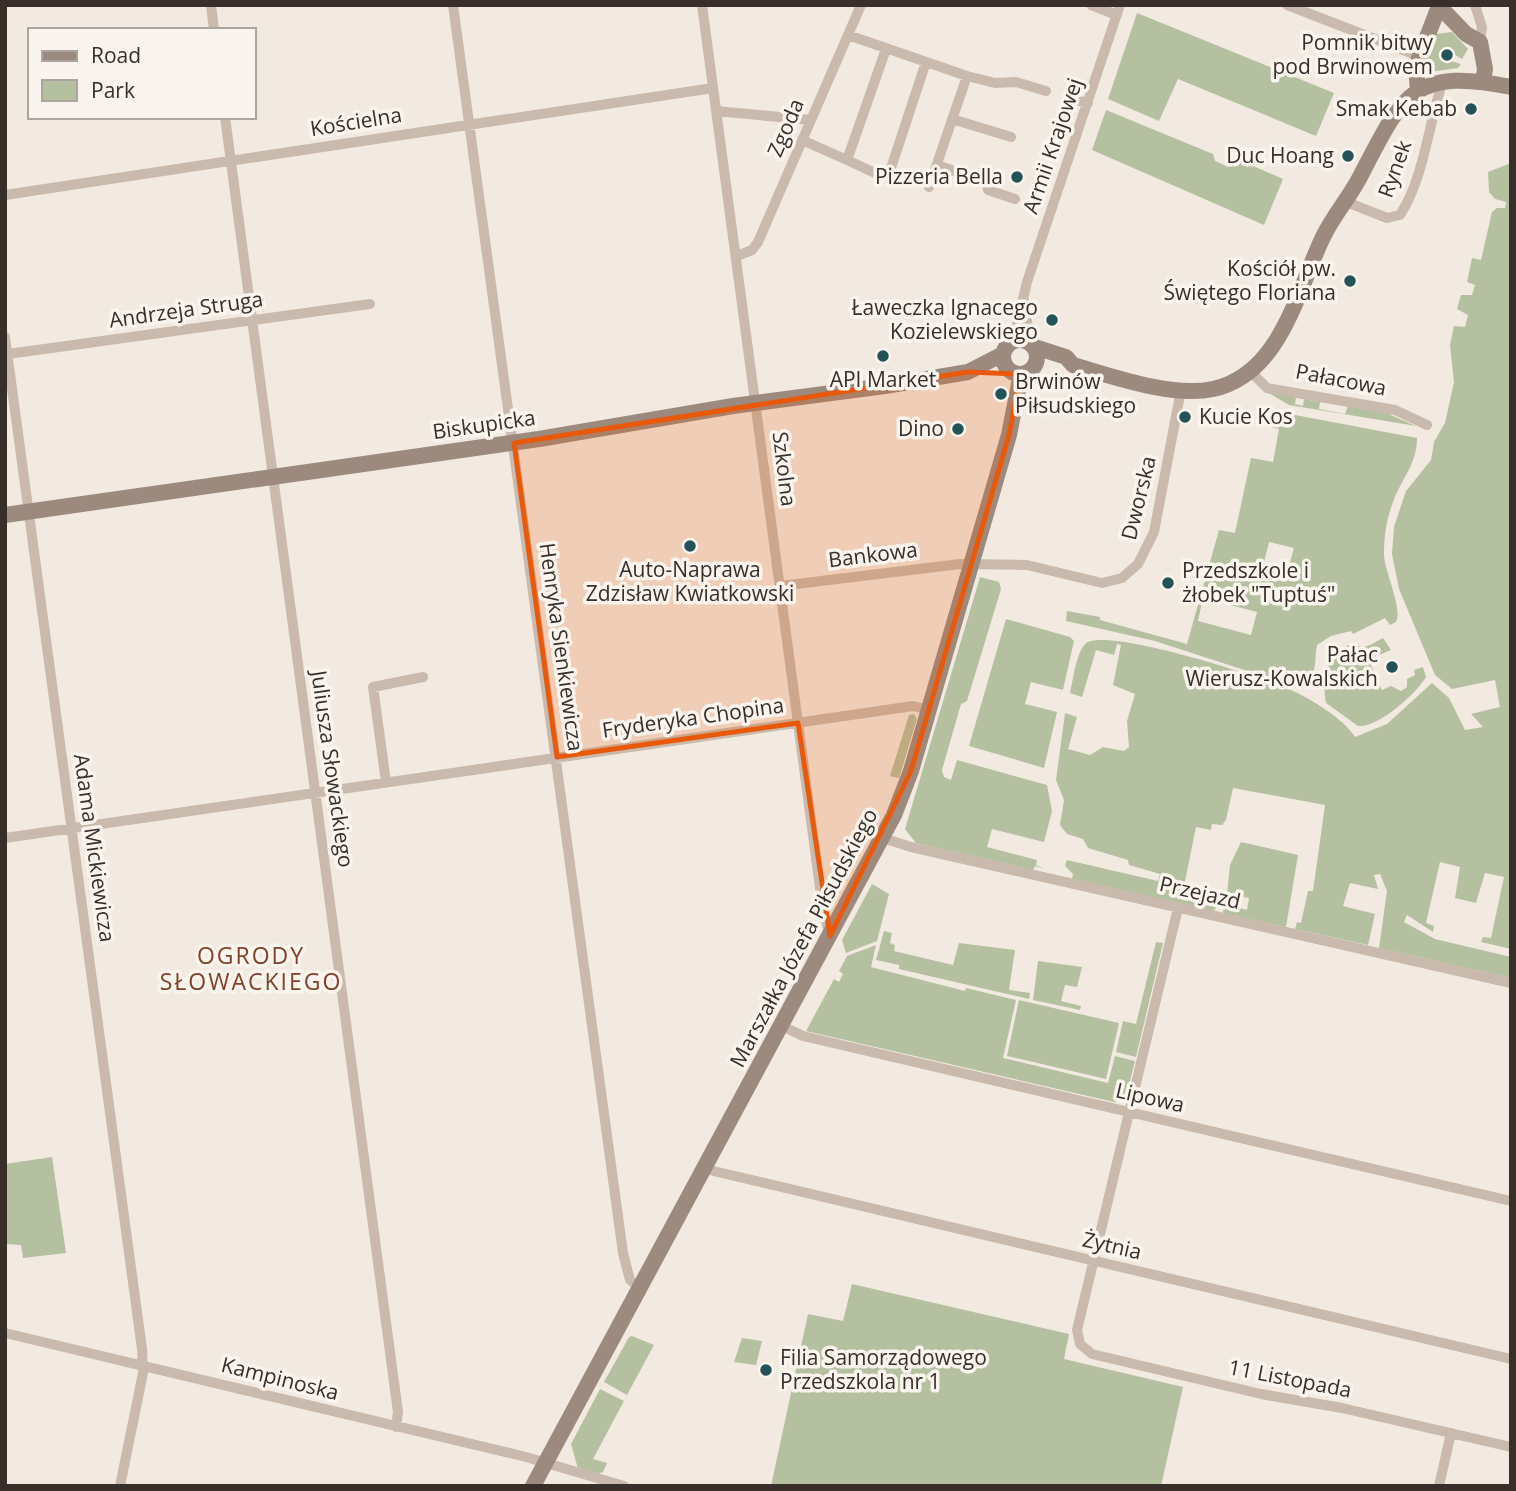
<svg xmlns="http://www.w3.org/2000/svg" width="1516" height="1491" viewBox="0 0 1516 1491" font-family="'Open Sans',sans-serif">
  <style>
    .green { fill: #b5c0a1; fill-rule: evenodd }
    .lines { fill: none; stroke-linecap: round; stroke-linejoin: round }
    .street { stroke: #c9baad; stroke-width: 10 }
    .secondary { stroke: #9d8a7e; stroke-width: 16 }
    .marked { fill: #e8590c; fill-opacity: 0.2; stroke: #e8590c; stroke-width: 5; stroke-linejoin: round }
    .poi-dot { fill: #235257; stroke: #f9f4ed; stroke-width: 2.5 }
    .labels { text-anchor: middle; stroke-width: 7; stroke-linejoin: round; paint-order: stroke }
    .poi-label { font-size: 21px; fill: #382f2b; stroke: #f9f4ed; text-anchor: end }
    .street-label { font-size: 21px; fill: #382f2b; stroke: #f9f4ed }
    .neighbourhood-label { font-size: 23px; letter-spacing: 2px; fill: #81412a; stroke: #f9f4ed }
  </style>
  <rect width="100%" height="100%" fill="#f2eae1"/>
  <path class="green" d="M1137,13L1334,93L1316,136L1178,79L1159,121L1108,99Z
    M1452,32L1468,49L1462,59L1445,49L1441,58L1461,64L1458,68L1429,72L1424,62L1436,34Z
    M1106,110L1213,154L1215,161L1229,167L1233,159H1237L1283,179L1264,225L1092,150Z
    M1511,163V949L1481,942L1483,937L1491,938L1504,877L1485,873L1476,903L1455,898L1460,867L1440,862L1426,923L1434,926L1433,932L1407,915L1404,922L1435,939L1511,957V978L1379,948L1387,891L1380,874L1374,875L1378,889L1350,883L1343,906L1375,914L1368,945L1295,929L1297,922L1301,923L1308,891H1313L1325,805L1233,788L1226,820L1222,825L1212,824L1211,830L1196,827L1182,896L1218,904L1214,911L1072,879L1073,874L1065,866L1067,860L1158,881L1160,874L1129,865L1128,860L1088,848L1083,839L1067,834L1060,825L1064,800L1056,780L1065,713L1077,717L1068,749L1090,755L1103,747L1124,751L1129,747L1127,721L1135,694L1113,685L1121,645L1117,644L1114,655L1096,650L1082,697L1070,693C1073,681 1076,652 1086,643C1108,627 1263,677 1291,690C1311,699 1344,719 1355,737L1387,724L1432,683L1449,698L1465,730L1483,727L1471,714L1500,707L1495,680L1452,689L1435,675L1399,589L1392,554L1394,527L1406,491L1431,460L1434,442L1445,423L1454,382L1450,345L1454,326L1465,327L1468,315L1457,309L1461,295H1472L1475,285L1467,282L1472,258L1481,260L1492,212L1497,208H1505L1506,202L1495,199L1489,192L1488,172Z
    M1267,392L1296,397L1295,404L1303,406L1304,399L1320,402L1319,409L1345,414L1348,406L1384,412L1416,426L1289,405Z
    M1264,409L1417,438C1417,462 1404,476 1395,497C1387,515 1384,535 1384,555C1385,573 1403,609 1396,622L1390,625L1385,618L1353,634L1351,631L1331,636L1317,645C1313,669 1320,670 1297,687L1155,641L1066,621L1067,611L1100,617V620L1187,644L1219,530L1235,533L1251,458L1273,462L1279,429L1265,425ZM1269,542L1294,548L1286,576L1262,570ZM1203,598L1257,612L1251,635L1198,621Z
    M980,577L999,582L1001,589L967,701L961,704L942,770L944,777L951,780L957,760L1047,785L1052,811L1044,842L992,829L987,847L1037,860L1036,865L1043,868L1035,866L1033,870L916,843L905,829Z
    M1006,619L1070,637L1074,641L1063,690L1031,682L1025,704L1057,712L1044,768L969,746Z
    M1383,638L1391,650L1369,659L1374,673L1368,676L1370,680L1376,678L1382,690L1391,686L1401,691L1407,687V679L1415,675L1414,670L1423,667L1426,677C1416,694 1378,728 1358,726L1326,703C1322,684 1326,649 1351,645C1354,644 1358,647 1362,647C1368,647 1377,641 1383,638Z
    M914,714L917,719L899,778L890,776L909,715Z
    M1241,842L1298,855L1286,927L1223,913L1224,904L1247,910L1249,898L1227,894L1230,865Z
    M872,884L889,894L877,941L846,953L842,940Z
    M884,931L892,933L890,943L895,945L894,951L953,965L959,943L1015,950L1009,990L1030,993L1029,999L899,969V965L876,960Z
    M1156,942L1163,943L1136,1057L1116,1052L1123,1021L1136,1024Z
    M876,945L871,967L965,991L966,988L1016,1000L1003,1058L1108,1083L1115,1056L1135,1061L1126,1097L1114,1102L806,1031L834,979L839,982L843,974L839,971L847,956Z
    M1038,961L1082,967L1077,987L1065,985L1061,1001L1081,1006L1080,1010L1033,1000Z
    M1019,1000L1119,1023L1106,1079L1007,1056Z
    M52,1157L66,1253L23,1258L21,1245L5,1244V1164Z
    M852,1284L1069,1334L1064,1359L1183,1387L1161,1486H771L808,1314L843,1321Z
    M632,1336L654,1345L627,1395L604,1382L629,1337Z
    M742,1338L762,1341L756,1365L734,1362Z
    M600,1389L624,1401L593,1459L607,1463L603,1472L597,1474L578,1469L571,1444Z"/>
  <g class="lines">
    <path class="street" d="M211,5L214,30
      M453,5L623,1253L630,1280L641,1288
      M702,5L823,910L830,936
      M1091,5L1117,15
      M1287,5L1419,56
      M1475,5L1482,27L1480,42
      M848,35L967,76L995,83L1016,82L1046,91
      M1067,98L1088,103
      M716,111L811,120
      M225,117L398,1412L396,1427
      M952,119L1011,137
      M802,140L847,160L886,49
      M847,160L875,173
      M937,165L986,182L988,190L1015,199
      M889,174L926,62
      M929,187L967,76
      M5,195L713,88
      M1344,201L1387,218L1400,215C1424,179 1429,121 1443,81
      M737,256L752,250L758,242L861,5
      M1024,300L1030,343
      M5,337L142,1349L143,1373L120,1486
      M1013,341L1027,282L1120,5
      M8,354L370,304
      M1251,372L1267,388L1395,410L1427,425
      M780,586L960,564L1027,565L1102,583L1122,578L1138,564L1154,532L1181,390
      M386,782L373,687L423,677
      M5,838L913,706L929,710
      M883,838L911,847L1511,983
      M1178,908L1077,1330L1080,1344L1092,1354L1261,1394L1342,1408L1511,1447
      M782,1026L803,1036L1511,1201
      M705,1169L1511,1359
      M5,1333L526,1457L624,1486
      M1439,1486L1451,1433"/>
    <path class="secondary" d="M1438,5L1466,34L1480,42L1485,69L1483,81
      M1418,91L1416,66L1439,6
      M1003 357a17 17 0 1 1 34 0a17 17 0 1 1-34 0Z
      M1035,347L1066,357L1073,365C1111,376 1173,398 1213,389C1281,374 1297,291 1323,237C1334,214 1351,196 1362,173C1403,94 1414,67 1511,87
      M5,515L539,439L733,406L885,386L968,372L1003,354
      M533,1486L894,815L911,771L1009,435L1021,374"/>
  </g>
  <path class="marked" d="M968,372L1021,374L1009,435L911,771L830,936L798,723L557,757L514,443Z"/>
  <g class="poi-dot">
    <circle cx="1447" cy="55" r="7"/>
    <circle cx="1471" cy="109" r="7"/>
    <circle cx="1348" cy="156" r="7"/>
    <circle cx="1017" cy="177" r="7"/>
    <circle cx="1350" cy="281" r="7"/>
    <circle cx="1052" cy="320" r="7"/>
    <circle cx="883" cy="356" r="7"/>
    <circle cx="1001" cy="394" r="7"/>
    <circle cx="1185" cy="417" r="7"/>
    <circle cx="958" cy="429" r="7"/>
    <circle cx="690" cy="546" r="7"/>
    <circle cx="1168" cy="583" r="7"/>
    <circle cx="1392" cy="667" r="7"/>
    <circle cx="766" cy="1370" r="7"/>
  </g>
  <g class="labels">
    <g class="poi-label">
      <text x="1433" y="50">Pomnik bitwy<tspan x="1433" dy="24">pod Brwinowem</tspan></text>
      <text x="1457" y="116">Smak Kebab</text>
      <text x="1334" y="163">Duc Hoang</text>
      <text x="1003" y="184">Pizzeria Bella</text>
      <text x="1336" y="276">Kościół pw.<tspan x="1336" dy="24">Świętego Floriana</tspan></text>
      <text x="1038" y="315">Ławeczka Ignacego<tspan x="1038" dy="24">Kozielewskiego</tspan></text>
      <text x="883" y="387" text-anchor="middle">API Market</text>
      <text x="1015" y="389" text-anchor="start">Brwinów<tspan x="1015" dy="24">Piłsudskiego</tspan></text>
      <text x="1199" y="424" text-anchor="start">Kucie Kos</text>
      <text x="944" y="436">Dino</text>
      <text x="690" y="577" text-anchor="middle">Auto-Naprawa<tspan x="690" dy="24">Zdzisław Kwiatkowski</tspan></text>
      <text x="1182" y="578" text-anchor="start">Przedszkole i<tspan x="1182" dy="24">żłobek "Tuptuś"</tspan></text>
      <text x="1378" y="662">Pałac<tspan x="1378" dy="24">Wierusz-Kowalskich</tspan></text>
      <text x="780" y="1365" text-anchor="start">Filia Samorządowego<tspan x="780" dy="24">Przedszkola nr 1</tspan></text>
    </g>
    <g class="street-label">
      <text transform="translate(356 122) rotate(-9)" y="7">Kościelna</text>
      <text transform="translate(786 128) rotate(-67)" y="7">Zgoda</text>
      <text transform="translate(1053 146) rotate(-71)" y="7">Armii Krajowej</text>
      <text transform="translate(1395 169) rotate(-70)" y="7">Rynek</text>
      <text transform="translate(186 310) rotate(-8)" y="7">Andrzeja Struga</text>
      <text transform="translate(1341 380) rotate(11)" y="7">Pałacowa</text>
      <text transform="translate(484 425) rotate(-8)" y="7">Biskupicka</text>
      <text transform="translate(784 469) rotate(83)" y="7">Szkolna</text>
      <text transform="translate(1139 498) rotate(-76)" y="7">Dworska</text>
      <text transform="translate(873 555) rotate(-7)" y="7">Bankowa</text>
      <text transform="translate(561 647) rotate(82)" y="7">Henryka Sienkiewicza</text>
      <text transform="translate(693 718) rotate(-8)" y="7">Fryderyka Chopina</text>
      <text transform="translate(332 769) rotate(82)" y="7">Juliusza Słowackiego</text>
      <text transform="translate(94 848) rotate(82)" y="7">Adama Mickiewicza</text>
      <text transform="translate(1200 893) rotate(13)" y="7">Przejazd</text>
      <text transform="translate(804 938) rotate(-62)" y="7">Marszałka Józefa Piłsudskiego</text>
      <text transform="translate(1150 1098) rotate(13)" y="7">Lipowa</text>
      <text transform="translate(1112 1246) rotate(13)" y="7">Żytnia</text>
      <text transform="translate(280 1379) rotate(14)" y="7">Kampinoska</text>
      <text transform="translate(1290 1379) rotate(11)" y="7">11 Listopada</text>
    </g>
    <g class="neighbourhood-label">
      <text x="251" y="964">OGRODY<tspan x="251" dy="26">SŁOWACKIEGO</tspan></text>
    </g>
  </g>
  <rect width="1516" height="1491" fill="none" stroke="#382f2b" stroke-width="14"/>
  <rect x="28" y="28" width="228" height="91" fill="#f9f4ed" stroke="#aca59f" stroke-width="2"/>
  <rect x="42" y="51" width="35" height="10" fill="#9d8a7e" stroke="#aca59f" stroke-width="2"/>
  <text x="91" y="63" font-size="21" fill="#382f2b">Road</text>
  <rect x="42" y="80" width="35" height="21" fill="#b5c0a1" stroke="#aca59f" stroke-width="2"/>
  <text x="91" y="98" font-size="21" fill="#382f2b">Park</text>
</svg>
